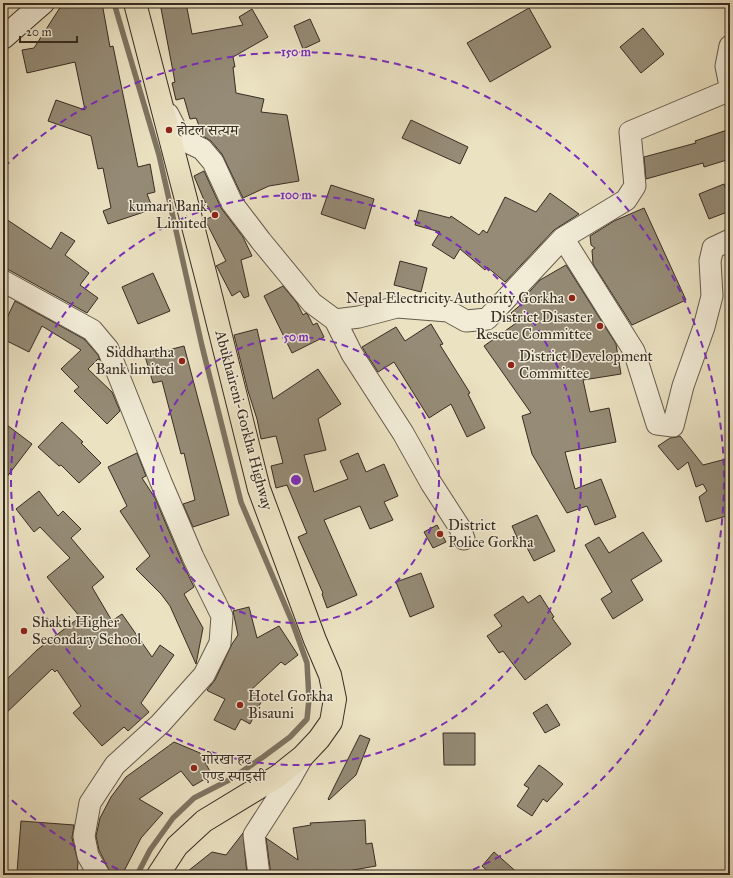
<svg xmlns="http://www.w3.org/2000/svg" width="733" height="878" viewBox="0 0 733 878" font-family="'IM FELL Great Primer','Noto Serif Devanagari',serif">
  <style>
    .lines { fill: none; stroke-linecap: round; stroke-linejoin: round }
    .stream { stroke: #7e7462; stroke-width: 5.5 }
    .building { fill: #958b76; stroke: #372c23 }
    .street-casing { stroke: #645a4b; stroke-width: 23 }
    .secondary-casing { stroke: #372c23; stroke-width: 24 }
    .primary-casing { stroke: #372c23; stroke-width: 24 }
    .street { stroke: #f2ecd7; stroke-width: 21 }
    .secondary { stroke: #f2ecd7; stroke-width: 22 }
    .primary { stroke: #ebe2c2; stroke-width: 22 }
    .ring { fill: none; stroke: #7b2cbf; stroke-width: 2; stroke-dasharray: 7 5 }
    .poi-dot { fill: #8f2418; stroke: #f2ecd7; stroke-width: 1.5 }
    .labels { text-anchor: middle; stroke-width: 3; stroke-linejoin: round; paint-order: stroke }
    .poi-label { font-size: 15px; fill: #372c23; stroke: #f2ecd7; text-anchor: start }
    .street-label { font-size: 15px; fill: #372c23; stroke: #f2ecd7 }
    .centre { fill: #7b2cbf; stroke: #f2ecd7; stroke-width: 2 }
    .ring-label { font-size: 12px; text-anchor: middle; font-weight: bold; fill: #7b2cbf; stroke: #f2ecd7; stroke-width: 3; stroke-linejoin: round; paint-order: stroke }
  </style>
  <rect width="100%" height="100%" fill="#ebe2c2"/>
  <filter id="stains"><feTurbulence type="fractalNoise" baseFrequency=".005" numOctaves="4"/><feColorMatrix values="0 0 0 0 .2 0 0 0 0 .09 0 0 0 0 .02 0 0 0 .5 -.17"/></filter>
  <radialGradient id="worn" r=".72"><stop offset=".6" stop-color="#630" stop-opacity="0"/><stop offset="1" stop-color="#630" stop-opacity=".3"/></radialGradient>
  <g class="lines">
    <path class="stream" d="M114,3L159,155L202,346L241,502L293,624L307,663L309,699L307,719L290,737L263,757L231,779L194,798L173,818L150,850L137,875"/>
  </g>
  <path class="building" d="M63,3H102L110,47L113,46L138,167L150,164L155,192L147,194L153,209L108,224L103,211L111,208L103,168L98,169L91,136L48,121L56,100L85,110L75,62L27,73L22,50L34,48Z
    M160,3H186L192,34L243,25L239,17L252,9L268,37L233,57L235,67H233L236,93L264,99L261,112L287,115L299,181L269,186L243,198L222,154L211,141L203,136L196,118L190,119L184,98L176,100L172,83L175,82Z
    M529,8L551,47L490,82L467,43Z
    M310,19L320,41L303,49L294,26Z
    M643,28L664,54L641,73L620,47Z
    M411,120L468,147L460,164L402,138Z
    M730,129V159L704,167L703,163L646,179L644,157L696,143L695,141Z
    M204,171L221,208L243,237L252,256L241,260L249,296L244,298L240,291L232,296L217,267L216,266L226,261L205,220L213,216L204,200L194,176Z
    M724,184L730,200V211L709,219L699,194Z
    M331,185L374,199L365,229L321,214Z
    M550,193L579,214L554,230L505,282L487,267L485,270L460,249L454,259L432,245L440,232L415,225L419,210L450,218L451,216L479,235L483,230L487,233L505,197L536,212Z
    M644,208L686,300L632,325L593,264L592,250L595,248L591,245L590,236L614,221Z
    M3,217L51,249L61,232L75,241L65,255L89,273L80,285L98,298L87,313L9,270L3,269Z
    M400,261L427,268L421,292L394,285Z
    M566,265L616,344L621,374L583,380L590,412L609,408L616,442L565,452L575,489L601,479L616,517L595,525L587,506L567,513L532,454L522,416L531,413L484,346L519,321L511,313L524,302L522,300L540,280Z
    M153,273L170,311L138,324L122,287Z
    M283,286L297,303L303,315L306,313L308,315L313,325L317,323L324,337L292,353L264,296Z
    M15,301L84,339L98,355L100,360L98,359L88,369L112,392L120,411L107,424L74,391L79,387L61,369L81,350L42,326L29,352L3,339V326Z
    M431,324L443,344L440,345L470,393L468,394L485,428L467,437L451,404L429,418L394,362L378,372L362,347L396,327L405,341Z
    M257,329L273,399L318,369L341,404L318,419L326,450L304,455L314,492L348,479L340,461L358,453L366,472L384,464L398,496L384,502L393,520L370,529L360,506L324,520L357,595L327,608L322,594L323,593L298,537L307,533L287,485L276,488L271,466L283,463L276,436L261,439L257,419L248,391L234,335Z
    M184,346L229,515L193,527L183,504L195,500L184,453L181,454L162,381L153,383L145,356Z
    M3,422L32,444L3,482Z
    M62,422L83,442L81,443L101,463L79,483L61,465L59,466L38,447Z
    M680,436L703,465L726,459L730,472V515L706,522L699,497L707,491L703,484L696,487L688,462L678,470L658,446L670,438L677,437Z
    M137,453L146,476L142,478L155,498L182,562L194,587L184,594L203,628L196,664L170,606L161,594L136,569L150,556L120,511L127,506L108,467Z
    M39,491L58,516L63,511L81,529L71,538L104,577L92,587L112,621L122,614L152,657L160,645L174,655L141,703L149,712L128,731L124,727L102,746L73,713L81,706L57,670L55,672L52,669L3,716V683L37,650L80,617L47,577L70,558L40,527L34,532L16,509Z
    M537,515L555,551L534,561L524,542L520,544L512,526Z
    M437,525L446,542L433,548L424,532Z
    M643,532L662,561L631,580L643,600L613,619L601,599L612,592L585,545L599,537L609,553Z
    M421,573L434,607L410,617L396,582Z
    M540,595L554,617L552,618L571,644L525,680L503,651L499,653L487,636L502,626L494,615L523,596L528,603Z
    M249,607L257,638L279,626L298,655L285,665L281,662L250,691L263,698L250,724L241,719L235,730L214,720L225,699L208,691L207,690L215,680L232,644L238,635L233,611Z
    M547,704L560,725L545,733L533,713Z
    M443,733H475V765H444Z
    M360,735L370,739L356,775L329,800L328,799Z
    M174,742L200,753L212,775L193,786L181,771L139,799L163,813L141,838L122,875H114L110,872L99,850L96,836L100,818L111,797L126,777Z
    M539,765L546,770L563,784L547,802L543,799L532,816L517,806L529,788L524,785Z
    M365,820L366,844L372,843L376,866L342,872V875H271L266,838L298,860L293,828L311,825L310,823Z
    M21,821L74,825L72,838L78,862L77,875L17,872Z
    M243,833L247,875H183L212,852L226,855Z
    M494,852L520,875H492L482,866Z"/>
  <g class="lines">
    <defs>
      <path id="street" d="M730,46L726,66L730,86
        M168,114L181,139L202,149L213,162L232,203L261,241L312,303L335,320L359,317L397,307L448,311L466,321L487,319L563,238L626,200L635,186L630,132L730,90
        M563,238L634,351L657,424L673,426L683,386L704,327L712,296L710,261L713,248L730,240
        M3,281L92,330L108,349L161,482L193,557L222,616L220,643L204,675L160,724L115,765L90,803L84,836L88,856L99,875
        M335,320L352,354L403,433L431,483L460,528L464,539
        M259,875L254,835L290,779L303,756"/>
      <path id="secondary" d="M3,38L43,3"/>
      <path id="primary" d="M135,3L209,288L259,489L315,640L330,675L335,699L331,722L319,739L303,756L278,776L204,821L177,846L158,875"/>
    </defs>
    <use href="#street" class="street-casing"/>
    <use href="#secondary" class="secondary-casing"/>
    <use href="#primary" class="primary-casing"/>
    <use href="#street" class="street"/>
    <use href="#secondary" class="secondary"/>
    <use href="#primary" class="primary"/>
  </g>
  <g class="ring">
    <circle cx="296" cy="480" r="143"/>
    <circle cx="296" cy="480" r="285"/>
    <path d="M129 874A428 428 0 0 1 4 793M4 167A428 428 0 1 1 463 874"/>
  </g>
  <g class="poi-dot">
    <circle cx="169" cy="130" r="4"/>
    <circle cx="215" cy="215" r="4"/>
    <circle cx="572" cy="298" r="4"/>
    <circle cx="600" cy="326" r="4"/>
    <circle cx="182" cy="361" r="4"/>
    <circle cx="511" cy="365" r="4"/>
    <circle cx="440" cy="534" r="4"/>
    <circle cx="24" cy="631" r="4"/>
    <circle cx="240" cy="705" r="4"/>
    <circle cx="194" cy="768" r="4"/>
  </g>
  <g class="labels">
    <g class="poi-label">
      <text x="177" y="135">होटल सत्यम</text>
      <text x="207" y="211" text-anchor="end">kumari Bank<tspan x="207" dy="17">Limited</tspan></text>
      <text x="564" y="303" text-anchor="end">Nepal Electricity Authority Gorkha</text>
      <text x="592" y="322" text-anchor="end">District Disaster<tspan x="592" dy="17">Rescue Committee</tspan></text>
      <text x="174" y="357" text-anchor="end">Siddhartha<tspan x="174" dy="17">Bank limited</tspan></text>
      <text x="519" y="361">District Development<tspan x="519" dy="17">Committee</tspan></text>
      <text x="448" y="530">District<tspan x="448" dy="17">Police Gorkha</tspan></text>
      <text x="32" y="627">Shakti Higher<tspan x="32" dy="17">Secondary School</tspan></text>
      <text x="248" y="701">Hotel Gorkha<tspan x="248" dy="17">Bisauni</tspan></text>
      <text x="202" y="764">गोरखा हट<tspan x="202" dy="17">एण्ड स्पाइसी</tspan></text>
    </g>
    <g class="street-label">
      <text transform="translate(244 420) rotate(75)" y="5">Abukhaireni-Gorkha Highway</text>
    </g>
  </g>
  <circle cx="296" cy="480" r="6" class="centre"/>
  <g class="ring-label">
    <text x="296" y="56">150 m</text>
    <text x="296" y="199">100 m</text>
    <text x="296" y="341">50 m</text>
  </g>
  <rect width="733" height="878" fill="none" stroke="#ebe2c2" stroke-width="16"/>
  <rect x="4" y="4" width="725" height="870" fill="none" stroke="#372c23" stroke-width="2"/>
  <rect x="8" y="8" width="717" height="862" fill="none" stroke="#372c23"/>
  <path d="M20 36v6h57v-6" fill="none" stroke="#372c23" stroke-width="2"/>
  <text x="26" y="36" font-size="12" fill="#372c23" stroke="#f2ecd7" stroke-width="3" paint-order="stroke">20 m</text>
  <rect width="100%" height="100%" filter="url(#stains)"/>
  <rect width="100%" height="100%" fill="url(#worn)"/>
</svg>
